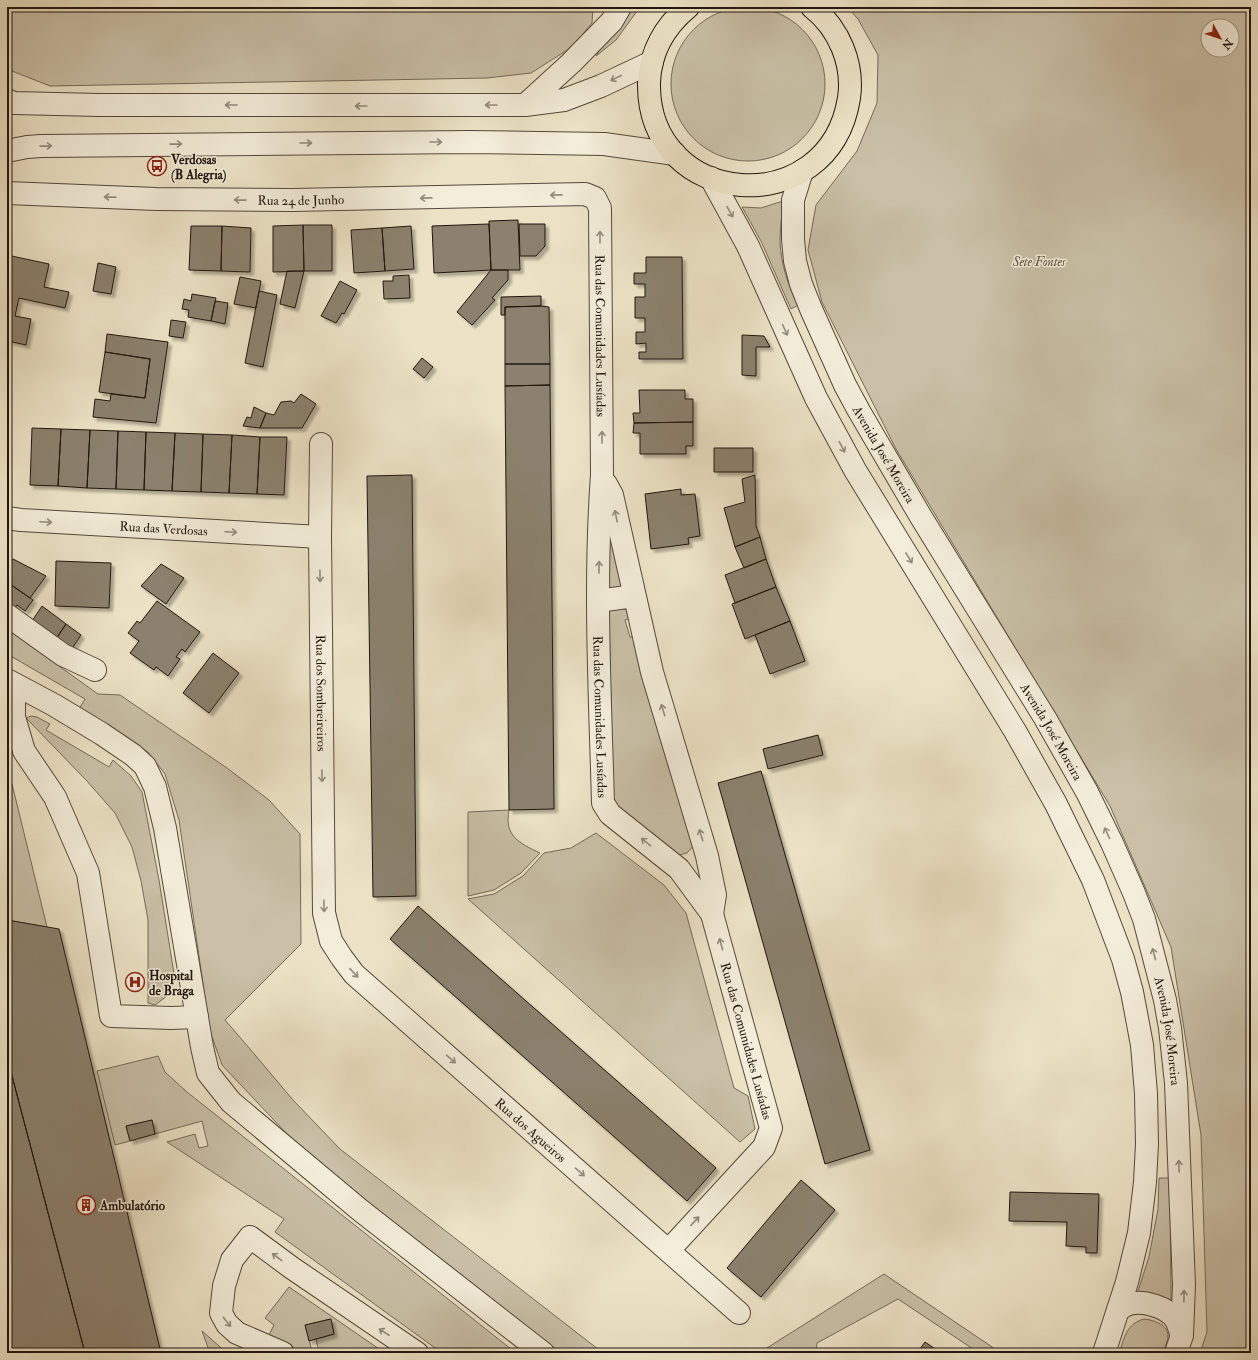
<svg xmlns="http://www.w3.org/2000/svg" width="1258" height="1360" viewBox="0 0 1258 1360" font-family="'IM FELL Double Pica',serif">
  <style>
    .green { fill: #c9c0a7; stroke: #756b5b; fill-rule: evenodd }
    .building { fill: #8b816e; stroke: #21160f; filter: url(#shadow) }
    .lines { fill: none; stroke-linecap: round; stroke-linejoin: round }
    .minor-casing { stroke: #54493d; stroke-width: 24 }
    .highway-casing { stroke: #21160f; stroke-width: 24 }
    .minor { stroke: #f3edda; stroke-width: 22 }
    .highway { stroke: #ece3c6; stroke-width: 22 }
    .oneway { stroke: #948c7f }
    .labels { text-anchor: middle; stroke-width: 3; stroke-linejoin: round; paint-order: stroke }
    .poi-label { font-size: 13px; font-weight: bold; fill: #21160f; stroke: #f3edda; text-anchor: start }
    .street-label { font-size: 13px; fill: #21160f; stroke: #f3edda }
    .park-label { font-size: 13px; font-style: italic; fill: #5c5244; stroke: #f3edda }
  </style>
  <defs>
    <filter id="shadow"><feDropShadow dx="3.5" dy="3.5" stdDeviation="1" flood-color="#0004"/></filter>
  </defs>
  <rect width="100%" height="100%" fill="#ece3c6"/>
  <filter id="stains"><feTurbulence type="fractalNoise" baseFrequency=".005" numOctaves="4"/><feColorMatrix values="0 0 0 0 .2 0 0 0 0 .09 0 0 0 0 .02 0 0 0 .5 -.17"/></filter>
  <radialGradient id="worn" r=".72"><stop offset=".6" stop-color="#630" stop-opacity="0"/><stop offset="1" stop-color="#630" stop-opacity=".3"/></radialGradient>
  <path class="green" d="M7,7H593L592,23L572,47L531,73L487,78L50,86L7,69Z
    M632,7H640L616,40L596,56C605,38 623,25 632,7Z
    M847,7H1251V1353H1200L1207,1332L1201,1135L1171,947L1110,806L896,449L822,302L808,250L816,205L857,151L877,103L878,55L858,19ZM1208,26H1232V50H1208Z
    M671 84a77 77 0 1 1 154 0a77 77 0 1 1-154 0Z
    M783,201C782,215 780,229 780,242C781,264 788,286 798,305L791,309L761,241L742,207L761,208Z
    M607,507L625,584L621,590L608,591Z
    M618,607L628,610L633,618L625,620L630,637L637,636L695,844L687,853L676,856L622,813L613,797L609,609Z
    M7,629L98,694L120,695L227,768L269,800L300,834L301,944L225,1020L250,1049L293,1100L340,1149L603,1353H561L367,1201L289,1136L222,1065L210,1031L179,820L165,774L148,752L79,709L85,699L7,654Z
    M31,716L37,717L50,724L46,730L109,767L113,760L131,776L142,792L159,880L175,980L167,996L155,1005L148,1003V920L141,881L132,847L115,813L86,780L26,718Z
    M12,784L47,927L7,920V786Z
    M509,810C504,836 519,843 540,853L521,873L494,890L468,896V812Z
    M596,833L664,885L686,913L734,1088L748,1096L755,1129L740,1142L468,899L494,894L523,876L544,853L571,848Z
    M158,1056L165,1072L187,1092L516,1353H442L275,1232L284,1219L167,1142L195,1134L199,1148L208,1146L202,1121L155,1134L152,1120L126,1126L130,1141L115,1145L97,1071Z
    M1159,1178H1170L1171,1302L1137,1294L1149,1257L1158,1209Z
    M884,1274L1001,1353H979L898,1299L817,1343L816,1353H759Z
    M289,1287L385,1353H319L316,1339L334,1334L330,1319L306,1325L312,1353H303L268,1337L274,1325L265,1318Z
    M1144,1319C1154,1320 1169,1325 1168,1337C1168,1342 1164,1348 1163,1353H1119C1125,1337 1126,1324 1144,1319Z
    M202,1331L227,1353H210Z"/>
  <path class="building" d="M518,220L520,270H491L489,221Z
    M489,224L491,270L434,273L432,226Z
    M519,224H545V246L536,256H520Z
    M303,225L304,271L273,272V226Z
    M303,225H332V271H304Z
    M191,226H222L221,271L189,270Z
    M222,226L251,228L250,272L221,271Z
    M411,226L414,269L385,271L382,228Z
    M382,228L385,271L354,273L351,230Z
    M7,255L49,264L44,287L69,292L65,308L19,298L15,316L31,319L26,345L8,341L7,346Z
    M646,257H682L683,359H639V352H646V343L636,344V332H645V318H635V297H645V284H634V273H646Z
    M98,263L116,267L111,294L93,291Z
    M491,270H508V280L492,298L495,300L472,325L457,312Z
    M287,271H304L295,308L280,304Z
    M409,275L410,298L384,299L383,281H393V276Z
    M240,277L261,281L256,308L234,304Z
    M340,281L357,290L344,314L342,313L336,323L321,316Z
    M259,291L277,295L263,367L245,363Z
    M192,294L216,298L211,321L188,317L189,310L182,309L184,299L191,301Z
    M541,296V306L505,307V315H501V297Z
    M215,301L228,303L225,324L211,321Z
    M541,306L549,307L550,364H505V307Z
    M171,320L186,322L183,338L169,336Z
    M107,334L168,342L156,423L93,417L95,399L110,401L111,394L145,398L150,359L105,352Z
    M742,335L764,336L770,347H756V376L742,375Z
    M105,352L150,359L145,398L99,392Z
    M422,358L433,367L424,378L413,369Z
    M505,364H550V385L505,386Z
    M550,385L554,809L509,810L505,386Z
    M639,390H685V399H693V422L634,423L633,413H640Z
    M301,394L316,404L302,428H260L266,413L274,415L281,402L291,401L294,403Z
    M254,407L266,413L260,428L243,426L247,417L251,418Z
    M693,422V446H686V454H640V433H633L634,423Z
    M32,428L61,429L58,486L30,485Z
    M61,429L90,430L87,488L58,486Z
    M90,430L118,431L116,489L87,488Z
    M118,431L146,432L144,490L116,489Z
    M146,432L175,433L172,491L144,490Z
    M175,433L203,434L201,492L172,491Z
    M203,434L232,435L229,493L201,492Z
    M232,435L260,437L257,494L229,493Z
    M260,437H287L284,495L257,494Z
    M714,448H753V472H714Z
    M412,475L416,896L373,897L367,476Z
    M755,475L756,526L760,537L735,547L724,508L745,502L742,479Z
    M681,489V495L695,494L700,536L688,538L689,544L651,549L645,494Z
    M760,537L766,559L744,568L735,547Z
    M13,559L46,576L30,598L7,582V568Z
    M766,559L776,587L735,603L725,575Z
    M56,561L111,563L109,608L55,606Z
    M161,564L184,578L166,604L141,586Z
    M7,582L33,600L25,611L17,605L13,610L7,605Z
    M776,587L790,621L745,639L732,604Z
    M157,601L200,632L185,652L182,649L176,657L180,659L168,676L156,667L154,670L130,653L139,641L128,633L137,621L140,623Z
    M42,606L66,624L56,639L32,621Z
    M790,621L805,661L770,674L755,635Z
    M66,624L81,635L71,650L56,639Z
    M213,653L239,673L209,713L183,693Z
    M818,735L823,755L768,769L763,749Z
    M761,771L870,1150L825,1164L718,783Z
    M418,906L716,1168L687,1201L390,939Z
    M7,920L59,929L161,1353H85L7,1057Z
    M7,1057L85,1353H7Z
    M152,1120L155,1134L130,1141L126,1126Z
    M801,1180L835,1210L761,1297L727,1268Z
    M1010,1192L1099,1194L1097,1253H1086V1247L1066,1246L1067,1222L1009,1221Z
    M331,1319L334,1334L309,1341L305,1325Z
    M925,1342L941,1353H917Z"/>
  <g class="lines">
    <defs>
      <g id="minor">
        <path d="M7,100L14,103L99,105H525L564,100L601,86L652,62"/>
        <path d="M525,105L571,63L612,21L620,7"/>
        <path d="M7,151L27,147L41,146L469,142L604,144L675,154"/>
        <path id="s1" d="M802,171L793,200V239L795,261L801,284L811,309L845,385L859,411L921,517L1045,718L1087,792L1112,843L1134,893L1144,919L1165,1000L1170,1028L1176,1083L1184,1285L1182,1335L1176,1353"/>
        <path d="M711,178L748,246L816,398L855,470L1015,731L1056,804L1093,880L1123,959L1132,992L1142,1045L1146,1094L1147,1144L1145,1182L1139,1233L1127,1282L1104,1353"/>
        <path id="s2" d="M7,193L156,199L293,200L585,194L595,198L600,208L602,475C594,584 600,694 603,803L610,814L679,869L712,914L771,1128L764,1147L669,1250"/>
        <path id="s3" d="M321,444L320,537L324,913L331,941L342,958L354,974L739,1313"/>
        <path d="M606,484L612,495L652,672L707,856L715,895L712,914"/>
        <path id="s4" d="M7,518L21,520L320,537"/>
        <path d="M598,601L634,596"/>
        <path d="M7,615L63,655L95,670"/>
        <path d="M7,680L54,705L102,734L133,755L145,766L155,787L165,828L202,1047L208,1073L231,1102L360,1210L543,1353"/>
        <path d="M14,684V717L24,751L55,797L88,873L111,1016L171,1018L197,1017"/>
        <path d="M1118,1310C1121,1308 1125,1305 1129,1304C1143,1300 1168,1307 1176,1320C1178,1324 1180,1330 1182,1335"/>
        <path d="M283,1353L237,1333L227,1324L221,1313L224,1286L232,1260L250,1237L292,1268L417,1353"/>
      </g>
      <path id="highway" d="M688,7C665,26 650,52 649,83C647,209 829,224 849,98C854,64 839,28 812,7"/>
    </defs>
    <use href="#minor" class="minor-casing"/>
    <use href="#highway" class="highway-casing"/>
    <use href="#minor" class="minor"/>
    <use href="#highway" class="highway"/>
  </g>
  <defs><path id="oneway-shaft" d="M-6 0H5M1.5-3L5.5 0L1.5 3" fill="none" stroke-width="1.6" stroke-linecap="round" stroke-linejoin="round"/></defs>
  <g class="oneway">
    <use href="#oneway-shaft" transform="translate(616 78) rotate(154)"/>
    <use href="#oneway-shaft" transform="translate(231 105) rotate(-180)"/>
    <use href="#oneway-shaft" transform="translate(491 105) rotate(180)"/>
    <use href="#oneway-shaft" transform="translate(361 106) rotate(-180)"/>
    <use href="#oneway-shaft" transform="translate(436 142)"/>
    <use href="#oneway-shaft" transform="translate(306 143)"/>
    <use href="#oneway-shaft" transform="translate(176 144) rotate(-1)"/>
    <use href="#oneway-shaft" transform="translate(46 146) rotate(-1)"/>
    <use href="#oneway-shaft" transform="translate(556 195) rotate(179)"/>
    <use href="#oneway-shaft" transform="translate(110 197) rotate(-178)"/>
    <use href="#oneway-shaft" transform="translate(426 198) rotate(179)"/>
    <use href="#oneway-shaft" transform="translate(240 200) rotate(-179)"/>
    <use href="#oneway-shaft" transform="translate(730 212) rotate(61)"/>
    <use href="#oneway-shaft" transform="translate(600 237) rotate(-90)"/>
    <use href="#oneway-shaft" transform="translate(785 330) rotate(66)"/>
    <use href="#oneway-shaft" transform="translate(602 437) rotate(-90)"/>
    <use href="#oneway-shaft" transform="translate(842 447) rotate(62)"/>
    <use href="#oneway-shaft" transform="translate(616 516) rotate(-102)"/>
    <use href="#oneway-shaft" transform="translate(46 522) rotate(3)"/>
    <use href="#oneway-shaft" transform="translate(231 532) rotate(3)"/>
    <use href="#oneway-shaft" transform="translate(909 558) rotate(58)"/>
    <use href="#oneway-shaft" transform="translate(599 567) rotate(-89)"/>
    <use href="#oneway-shaft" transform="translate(320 576) rotate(89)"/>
    <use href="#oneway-shaft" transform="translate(663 710) rotate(-107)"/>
    <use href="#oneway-shaft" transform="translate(322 776) rotate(89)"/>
    <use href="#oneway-shaft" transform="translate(1107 833) rotate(-115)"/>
    <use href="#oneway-shaft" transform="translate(701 835) rotate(-107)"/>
    <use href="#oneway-shaft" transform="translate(646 842) rotate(-141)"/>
    <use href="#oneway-shaft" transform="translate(324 906) rotate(89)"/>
    <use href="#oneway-shaft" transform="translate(721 944) rotate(-105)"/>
    <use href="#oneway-shaft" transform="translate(1154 954) rotate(-105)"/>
    <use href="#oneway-shaft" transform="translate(354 973) rotate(47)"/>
    <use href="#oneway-shaft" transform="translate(451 1059) rotate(41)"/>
    <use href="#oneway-shaft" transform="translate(1179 1166) rotate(-92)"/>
    <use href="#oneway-shaft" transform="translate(580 1172) rotate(41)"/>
    <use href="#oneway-shaft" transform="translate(695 1221) rotate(-47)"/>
    <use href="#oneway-shaft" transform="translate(277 1257) rotate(-143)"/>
    <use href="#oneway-shaft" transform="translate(1184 1296) rotate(-89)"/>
    <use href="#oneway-shaft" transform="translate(227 1322) rotate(52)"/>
    <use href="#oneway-shaft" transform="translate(384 1332) rotate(-147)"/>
  </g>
  <defs>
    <symbol id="bus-ring" viewBox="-11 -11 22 22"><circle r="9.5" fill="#f3edda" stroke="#8f2418" stroke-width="1.5"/><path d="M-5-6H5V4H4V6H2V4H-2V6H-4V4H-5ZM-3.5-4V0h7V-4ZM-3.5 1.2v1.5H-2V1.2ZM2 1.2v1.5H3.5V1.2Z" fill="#8f2418"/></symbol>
    <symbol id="hospital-ring" viewBox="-11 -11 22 22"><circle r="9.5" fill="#f3edda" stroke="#8f2418" stroke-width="1.5"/><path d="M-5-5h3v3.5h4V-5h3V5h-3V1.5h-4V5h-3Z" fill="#8f2418"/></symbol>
    <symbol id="building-ring" viewBox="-11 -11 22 22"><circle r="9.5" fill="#f3edda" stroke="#8f2418" stroke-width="1.5"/><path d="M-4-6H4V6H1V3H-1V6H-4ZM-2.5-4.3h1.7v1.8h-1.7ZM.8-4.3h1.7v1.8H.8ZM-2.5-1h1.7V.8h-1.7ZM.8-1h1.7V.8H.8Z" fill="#8f2418"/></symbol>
  </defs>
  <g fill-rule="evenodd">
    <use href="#bus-ring" x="146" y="155" width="22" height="22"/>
    <use href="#hospital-ring" x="124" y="971" width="22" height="22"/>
    <use href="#building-ring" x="75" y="1194" width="22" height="22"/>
  </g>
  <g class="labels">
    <g class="poi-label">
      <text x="171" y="164">Verdosas<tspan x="171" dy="15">(B Alegria)</tspan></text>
      <text x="149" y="980">Hospital<tspan x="149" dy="15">de Braga</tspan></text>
      <text x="100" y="1210">Ambulatório</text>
    </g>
    <g class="street-label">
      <text dy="5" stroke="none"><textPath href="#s2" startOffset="294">Rua 24 de Junho</textPath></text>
      <text dy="5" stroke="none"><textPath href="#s2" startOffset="728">Rua das Comunidades Lusíadas</textPath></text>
      <text dy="5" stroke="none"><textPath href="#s1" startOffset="305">Avenida José Moreira</textPath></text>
      <text dy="5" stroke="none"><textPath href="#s4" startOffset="157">Rua das Verdosas</textPath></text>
      <text dy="5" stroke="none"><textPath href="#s3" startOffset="249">Rua dos Sombreireiros</textPath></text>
      <text dy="5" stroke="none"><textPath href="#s2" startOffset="1109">Rua das Comunidades Lusíadas</textPath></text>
      <text dy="5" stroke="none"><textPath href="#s1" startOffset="629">Avenida José Moreira</textPath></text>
      <text dy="5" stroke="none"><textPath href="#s1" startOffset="953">Avenida José Moreira</textPath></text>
      <text dy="5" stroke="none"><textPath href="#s2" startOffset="1484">Rua das Comunidades Lusíadas</textPath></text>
      <text dy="5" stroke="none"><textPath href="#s3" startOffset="774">Rua dos Agueiros</textPath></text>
    </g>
    <g class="park-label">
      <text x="1039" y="266">Sete Fontes</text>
    </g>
  </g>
  <rect width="1258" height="1360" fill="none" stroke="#ece3c6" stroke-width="24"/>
  <rect x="8" y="8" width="1242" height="1344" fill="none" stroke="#21160f" stroke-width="2"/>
  <rect x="12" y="12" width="1234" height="1336" fill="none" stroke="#21160f"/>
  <g transform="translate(1220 38) rotate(130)"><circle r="19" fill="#f3edda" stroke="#9f9789"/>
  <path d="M0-3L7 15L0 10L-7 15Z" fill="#8f2418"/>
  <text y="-6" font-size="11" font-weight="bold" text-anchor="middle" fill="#21160f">N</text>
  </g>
  <rect width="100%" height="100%" filter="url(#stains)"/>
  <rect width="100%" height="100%" fill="url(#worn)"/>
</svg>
